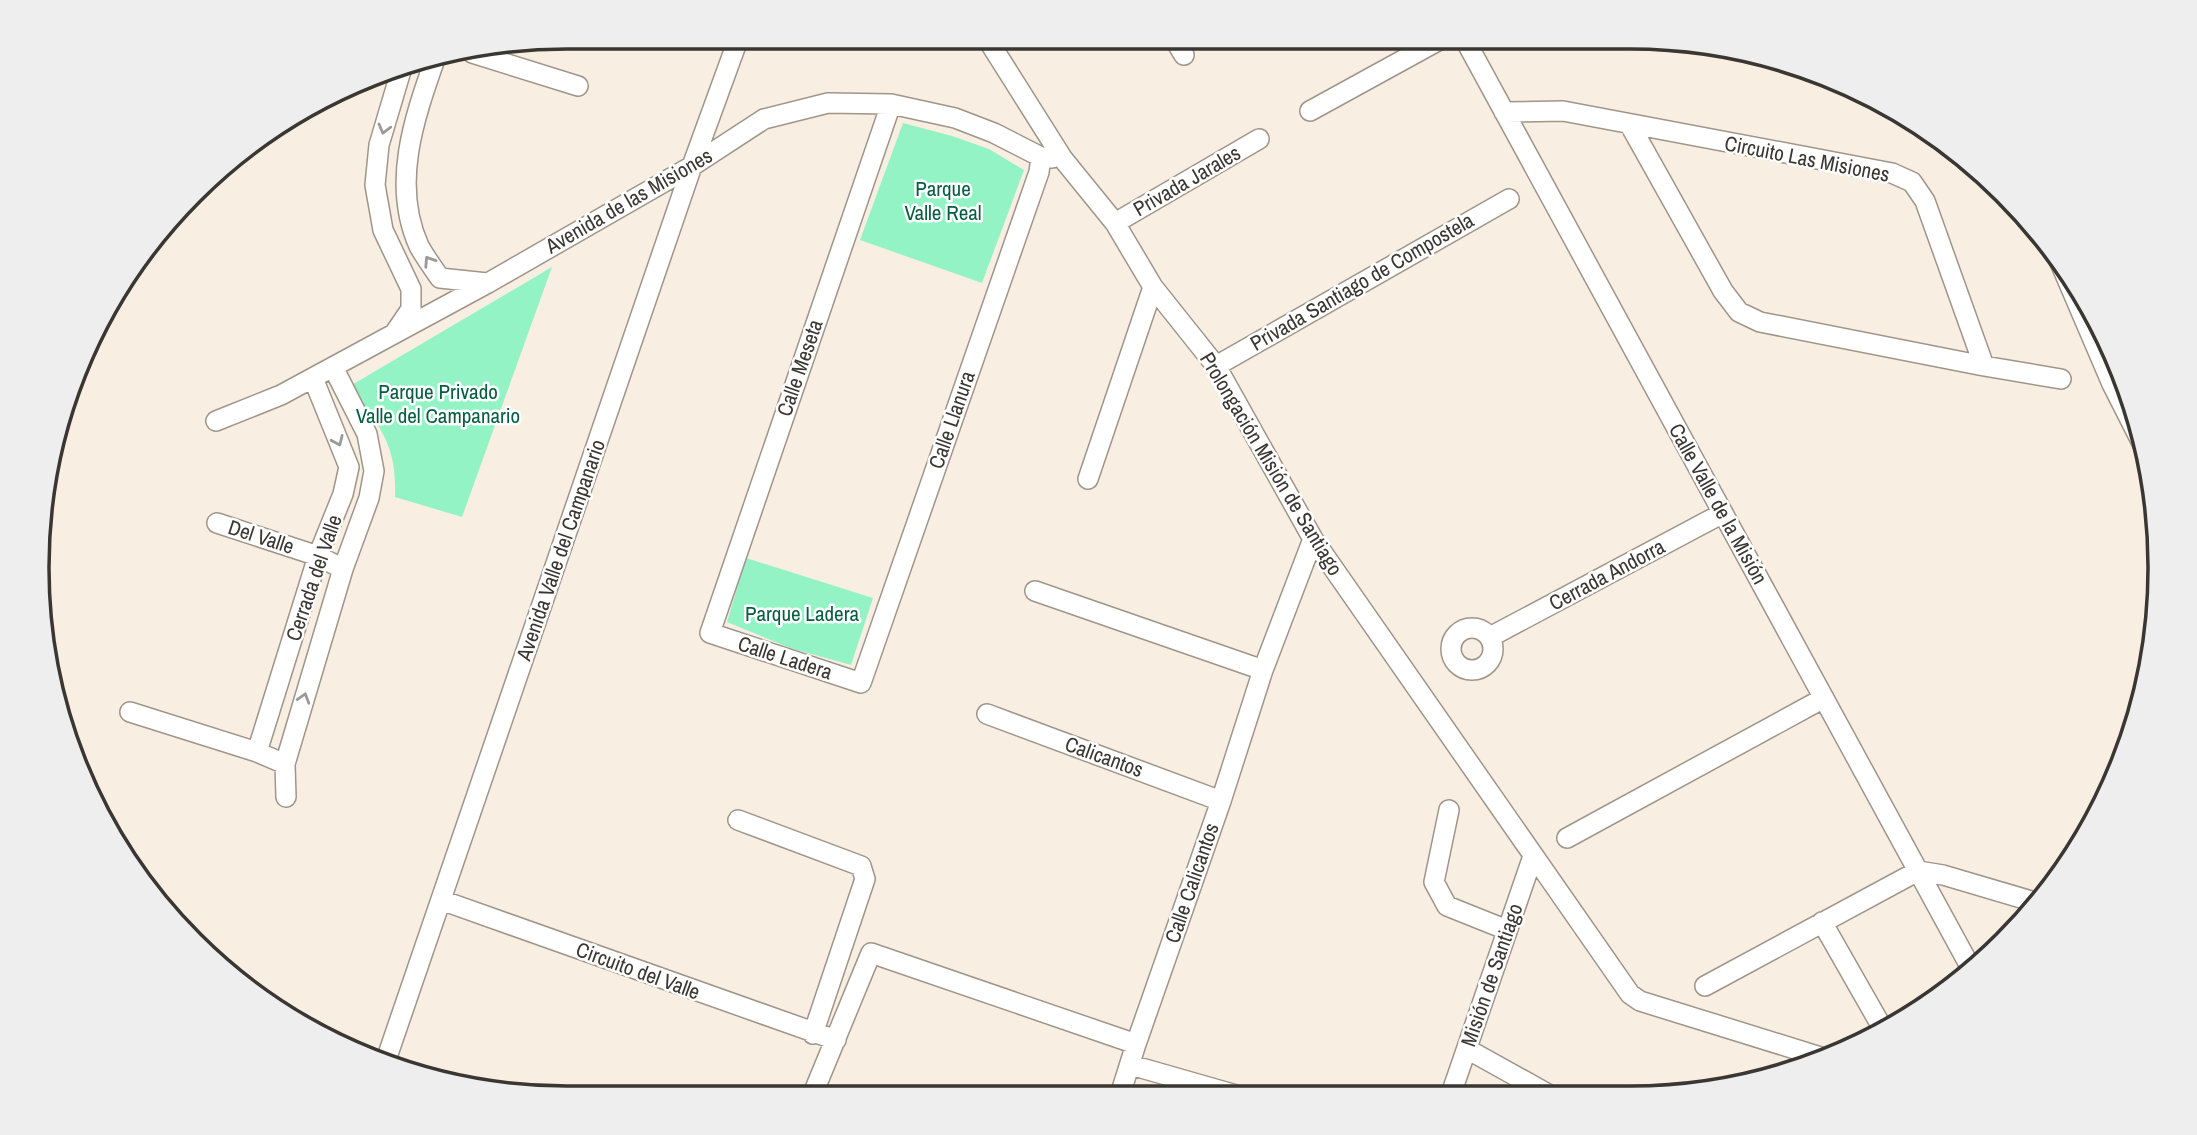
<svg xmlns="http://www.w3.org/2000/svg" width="2197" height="1135" viewBox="0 0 2197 1135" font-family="'Archivo Narrow',sans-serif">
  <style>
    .green { fill: #94f3c5 }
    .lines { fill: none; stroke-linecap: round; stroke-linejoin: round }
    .minor-casing { stroke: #9f9589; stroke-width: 22 }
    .minor { stroke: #fff; stroke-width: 19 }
    .oneway { stroke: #9c9a98 }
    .labels { text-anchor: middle; stroke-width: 5; stroke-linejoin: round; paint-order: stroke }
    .street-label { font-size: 21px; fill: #3a3631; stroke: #fefefe }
    .park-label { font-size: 21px; fill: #065d3f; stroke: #fefefe }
    .rim { fill: none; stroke: #3a3631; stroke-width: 3.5 }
  </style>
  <rect width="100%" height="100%" fill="#f9eee2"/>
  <path class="green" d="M903,123L952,136L989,149L1024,170L982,283L860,240Z
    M552,267L462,517L395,497C397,443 380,428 350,386Z
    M746,558L873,598L851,665L790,648L727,622Z"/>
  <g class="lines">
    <defs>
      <path id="minor" d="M986,37L1063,159L1115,223L1153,287L1216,366L1313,539L1630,994L1640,1001L1827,1059
        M1173,37L1184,55
        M1464,38L1972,970
        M472,53L578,86
        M435,59C414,119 391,184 419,246C425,257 433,268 440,278L487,283
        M891,104L710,633L861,683L1039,172L1041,157
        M1310,111L1443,38
        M1504,112L1563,111L1892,173L1912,182L1925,201L1984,366
        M1630,125L1723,291L1739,312L1760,322L1984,366L2061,379
        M1115,223L1259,139
        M2058,258L2112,384L2144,447
        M396,331L411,309V289L383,230L375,185L379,145L403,64
        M1216,366L1509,199
        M216,421L281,395L488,283L692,166L764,119L828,103L891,104L955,118L994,133L1041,157L1052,158
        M1088,479L1153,287
        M217,523L318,556L343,569
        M1035,591L1263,670
        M1451 649a21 21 0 1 1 42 0a21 21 0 1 1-42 0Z
        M1490,637L1723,513
        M130,712L257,752L285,764
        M987,714L1221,801
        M257,752L318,556L343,494L349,467L313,378
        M286,797L285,764L343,569L369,498L374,471L367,434L333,367
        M1449,810L1434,882L1447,906L1507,930
        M738,820L861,866L865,879L813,1034
        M1567,838L1824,698
        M441,900L836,1040
        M1822,922L1883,1029
        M1705,986L1918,871L1943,875L2038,903
        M1467,1049L1548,1094
        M385,1063L692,166L739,37
        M1131,1065L1236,1095
        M1451,1094L1533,856
        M1120,1095L1136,1044L1221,801L1263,670L1313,539
        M812,1096L871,953L1136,1044"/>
    </defs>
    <use href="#minor" class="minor-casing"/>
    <use href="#minor" class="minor"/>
  </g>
  <defs><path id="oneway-chevron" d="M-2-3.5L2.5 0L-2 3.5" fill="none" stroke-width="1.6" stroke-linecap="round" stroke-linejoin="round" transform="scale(1.75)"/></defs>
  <g class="oneway">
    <use href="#oneway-chevron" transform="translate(384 129) rotate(105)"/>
    <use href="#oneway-chevron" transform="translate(429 261) rotate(-123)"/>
    <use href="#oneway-chevron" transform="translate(338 441) rotate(66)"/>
    <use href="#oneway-chevron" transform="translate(304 698) rotate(-73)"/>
  </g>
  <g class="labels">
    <g class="street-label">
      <text transform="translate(1807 159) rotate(11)" y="7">Circuito Las Misiones</text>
      <text transform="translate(1187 181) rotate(-30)" y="7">Privada Jarales</text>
      <text transform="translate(629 201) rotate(-30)" y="7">Avenida de las Misiones</text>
      <text transform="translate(1362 282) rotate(-30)" y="7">Privada Santiago de Compostela</text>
      <text transform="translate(800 368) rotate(-71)" y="7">Calle Meseta</text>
      <text transform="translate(952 420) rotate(-71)" y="7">Calle Llanura</text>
      <text transform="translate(1271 464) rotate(59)" y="7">Prolongación Misión de Santiago</text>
      <text transform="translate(1718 504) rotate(61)" y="7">Calle Valle de la Misión</text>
      <text transform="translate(261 537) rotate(18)" y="7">Del Valle</text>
      <text transform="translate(561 550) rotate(-71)" y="7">Avenida Valle del Campanario</text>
      <text transform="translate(1607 575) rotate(-28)" y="7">Cerrada Andorra</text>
      <text transform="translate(314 578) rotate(-71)" y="7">Cerrada del Valle</text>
      <text transform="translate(785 658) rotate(18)" y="7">Calle Ladera</text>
      <text transform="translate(1104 757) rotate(20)" y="7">Calicantos</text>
      <text transform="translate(1192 883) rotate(-71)" y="7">Calle Calicantos</text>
      <text transform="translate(638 971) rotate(20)" y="7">Circuito del Valle</text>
      <text transform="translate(1492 975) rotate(-71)" y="7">Misión de Santiago</text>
    </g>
    <g class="park-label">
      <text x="943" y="196">Parque<tspan x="943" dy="24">Valle Real</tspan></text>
      <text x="438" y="399">Parque Privado<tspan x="438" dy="24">Valle del Campanario</tspan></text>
      <text x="802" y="621">Parque Ladera</text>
    </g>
  </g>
  <path d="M0 0H2197V1135H0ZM567 49H1630A518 518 0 0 1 2148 567V568A518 518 0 0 1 1630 1086H567A518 518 0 0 1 49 568V567A518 518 0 0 1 567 49Z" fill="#eee" fill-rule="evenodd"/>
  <path class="rim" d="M567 49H1630A518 518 0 0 1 2148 567V568A518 518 0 0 1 1630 1086H567A518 518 0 0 1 49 568V567A518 518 0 0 1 567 49Z"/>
</svg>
